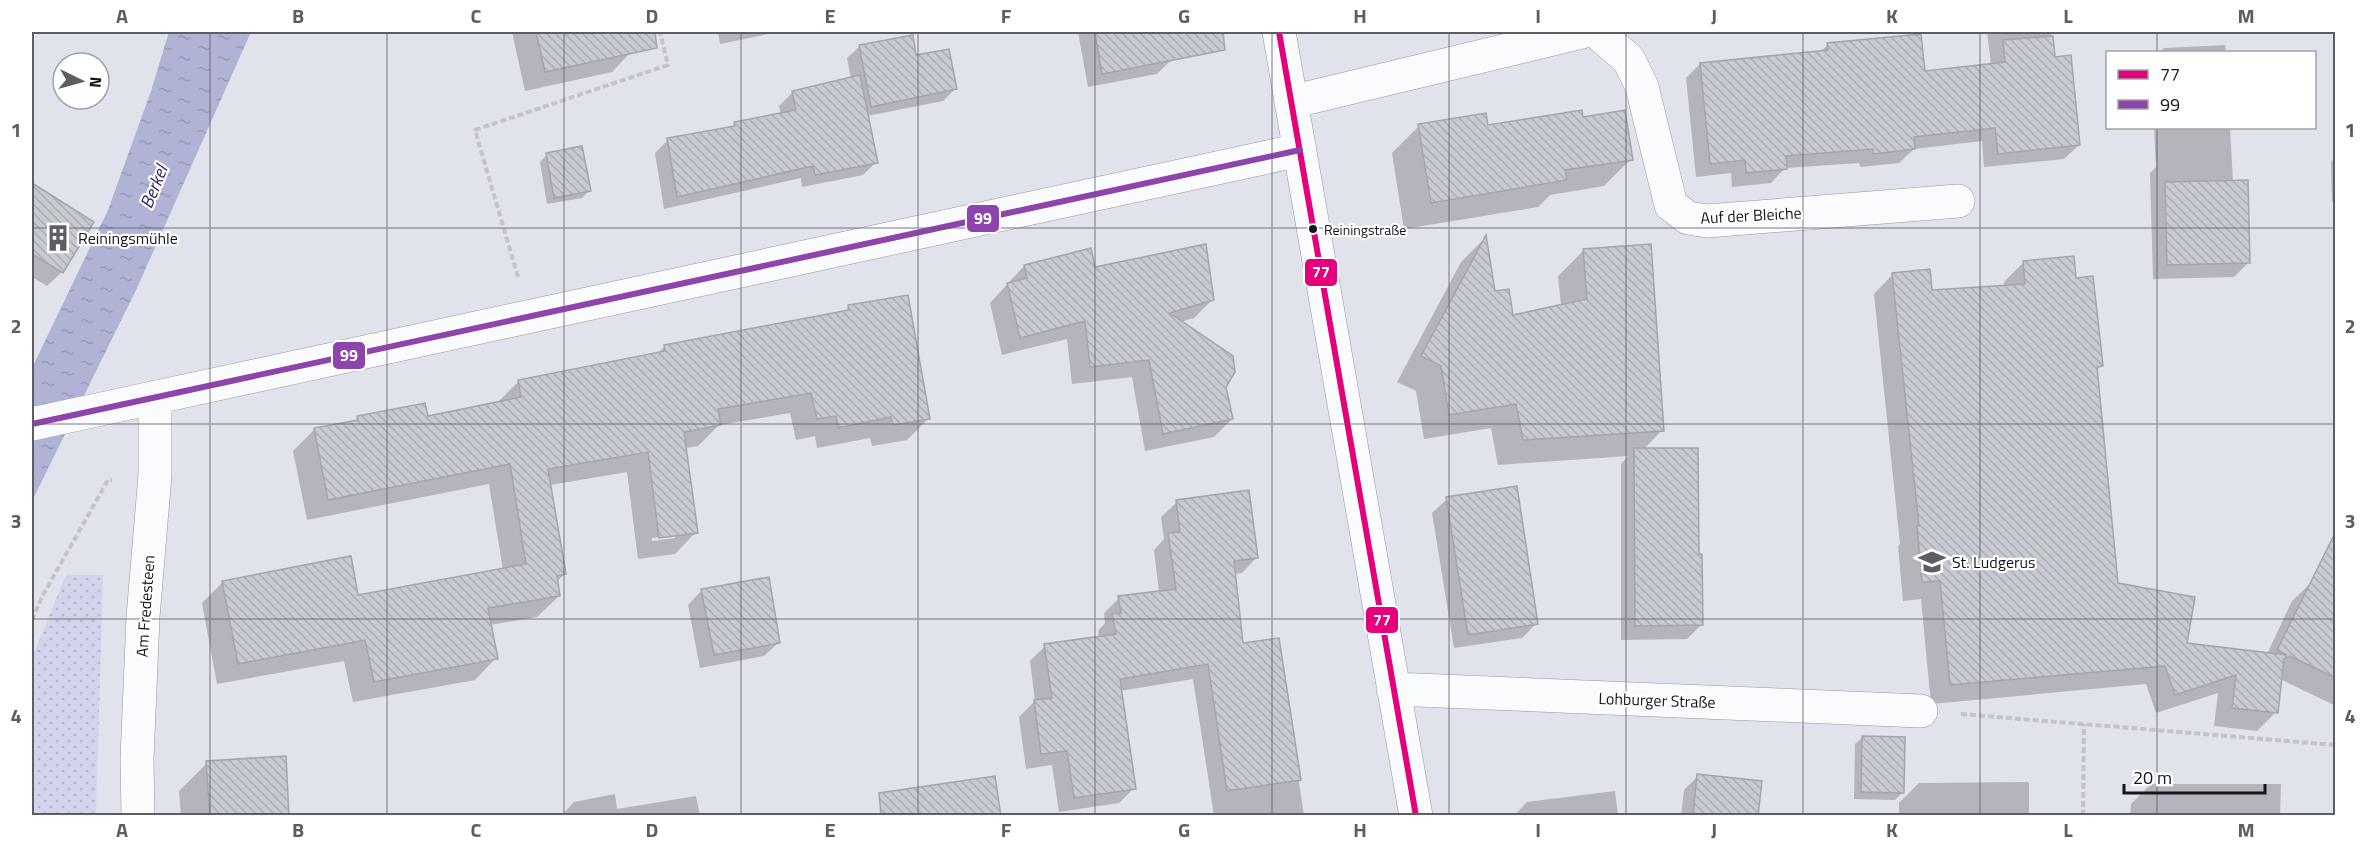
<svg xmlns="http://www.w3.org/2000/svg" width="2367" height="847" viewBox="0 0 2367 847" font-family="'Titillium Web',sans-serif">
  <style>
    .park { fill: url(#park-dots) }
    .water { fill: url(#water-ripples) }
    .shadow { fill: #0003; fill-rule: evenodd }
    .building { fill: url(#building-back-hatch); stroke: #a4a5ac; stroke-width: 1.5 }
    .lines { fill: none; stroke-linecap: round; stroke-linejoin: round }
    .minor-casing { stroke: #96979e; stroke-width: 34 }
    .path { stroke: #c4c4c7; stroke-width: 4; stroke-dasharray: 6 3; stroke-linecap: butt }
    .minor { stroke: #fafbfc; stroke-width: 33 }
    .bus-1-casing { stroke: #fff; stroke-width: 10 }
    .bus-2-casing { stroke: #fff; stroke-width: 10 }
    .bus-1 { stroke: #e5007d; stroke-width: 6 }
    .bus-2 { stroke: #8e44ad; stroke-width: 6 }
    .grid { fill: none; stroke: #5c5d65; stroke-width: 1.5; stroke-opacity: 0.55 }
    .bus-dot { fill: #15161c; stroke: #fff; stroke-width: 2 }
    .labels { text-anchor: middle; stroke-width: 4.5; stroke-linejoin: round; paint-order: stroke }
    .bus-label { font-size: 14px; fill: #15161c; stroke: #fff; text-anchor: start }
    .street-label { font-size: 16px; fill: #15161c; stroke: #fff }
    .poi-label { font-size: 16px; fill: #15161c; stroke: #fff; text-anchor: start }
    .water-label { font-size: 18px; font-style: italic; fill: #28265d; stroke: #fff }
    .line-badge { stroke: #fff; stroke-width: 2 }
    .badge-label { font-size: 16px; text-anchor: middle; font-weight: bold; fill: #fff }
    .neatline { fill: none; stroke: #5c5d65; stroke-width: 2 }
    .grid-label { font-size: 20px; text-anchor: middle; font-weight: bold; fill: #5c5d65 }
  </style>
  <defs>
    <pattern id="park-dots" width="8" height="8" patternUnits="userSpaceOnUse" patternTransform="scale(1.5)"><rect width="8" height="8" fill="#d2d4ec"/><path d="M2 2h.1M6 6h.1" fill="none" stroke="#b3b5ca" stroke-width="1.8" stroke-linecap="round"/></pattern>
    <pattern id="water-ripples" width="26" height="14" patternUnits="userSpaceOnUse" patternTransform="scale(1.5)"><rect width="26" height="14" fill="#b0b3d5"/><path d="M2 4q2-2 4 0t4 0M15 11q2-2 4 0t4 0" fill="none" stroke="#9699b6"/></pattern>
    <pattern id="building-back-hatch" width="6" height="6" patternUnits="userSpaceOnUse" patternTransform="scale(1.5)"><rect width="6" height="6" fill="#c8cad2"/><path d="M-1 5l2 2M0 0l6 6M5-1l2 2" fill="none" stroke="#abadb4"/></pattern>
  </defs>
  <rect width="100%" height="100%" fill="#e0e2ec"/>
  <path class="park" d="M66,575H103L96,815H32V658Z"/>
  <path class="water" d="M169,32H251L137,288L32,501V368L108,210L151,91Z"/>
  <path class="shadow" d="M512,32H627L631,52L612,72L525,91Z
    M718,32H778L720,44Z
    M1078,32H1168L1166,35L1171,60L1157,74L1088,87Z
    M1987,32H2051L2053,58L2079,145L2064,159L1984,167L1982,141L1914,149L1899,163L1860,167L1859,163L1785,168L1771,183L1732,187L1731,173L1696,177L1686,78L1700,64L1820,52L1828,45L1923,73L1991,65Z
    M2225,45L2226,52H2160L2164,48Z
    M860,46L915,57L955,89L943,101L867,116L876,162L863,175L802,187L801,178L664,209L655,153L668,140L731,128L735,124L781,115L779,106L792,93L851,79L847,58Z
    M1582,119L1631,159L1604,186L1550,195L1538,207L1404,229L1392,153L1419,126H1487Z
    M2154,128H2230L2233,181L2248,263L2234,277L2153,279L2150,173L2156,167Z
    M547,155L589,191L582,198L547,204L540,162Z
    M2336,157V201L2332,202L2331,162Z
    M32,185L92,222L62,272L47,286L32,277Z
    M1485,238L1494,292L1512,317L1561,306L1558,276L1584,250L1662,430L1643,450L1697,556L1701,625L1687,639L1621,640V464L1628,456L1498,465L1491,428L1424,439L1416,391L1397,382L1461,262Z
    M2023,263L2075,280L2101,366L2096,371L2116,584L2186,644L2267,654L2292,601L2312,582L2336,593V706L2280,679L2276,712L2257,731L2214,726L2218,693L2156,713L2146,684L1931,704L1921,599L1903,601L1898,546L1900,544L1874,294L1893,274L1931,292L2005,287L2004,282Z
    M1024,266L1094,269L1212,300L1194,318L1180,322L1224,387L1232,419L1214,437L1145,451L1132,377L1072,384L1067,339L1002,355L990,303Z
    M849,307L929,418L907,440L872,446L870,438L817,448L815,436L796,440L790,413L719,425L698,446L685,448L696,532L675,554L638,559L627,472L550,485L565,574L556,582L559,596L537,617L490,625L496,658L475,680L353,702L344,661L217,684L202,603L223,582L357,597L503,570L489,484L307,520L293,451L314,430L354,422L358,418L427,417L497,403L519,381L657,354L664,347L843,313ZM675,535V538L652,541V538Z
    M1447,499L1537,623L1522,638L1454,648L1432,513Z
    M1177,502L1257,557L1242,573L1234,574L1242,645L1278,640L1304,816H1214L1193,679L1120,691L1134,788L1119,803L1059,812L1052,765L1026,769L1019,717L1035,701L1030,661L1045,646L1099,638L1098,631L1105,623L1104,613L1119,598L1159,592L1154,550L1164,539L1161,517Z
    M702,590L779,642L764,656L700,668L688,605Z
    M1863,737L1903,792L1895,800L1854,799L1855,744Z
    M207,763L287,816H181L179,791Z
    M1698,776L1756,816H1681L1684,790Z
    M2029,782V816H1899V803L1919,783Z
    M2151,784H2281L2280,816H2130L2131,804Z
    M1615,791L1618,816H1514L1527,802Z
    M615,794L617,809L696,796L700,816H561L574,802Z"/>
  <path class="building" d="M536,32H655L657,48L545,72Z
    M1095,32H1223L1225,50L1102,74Z
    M1921,34L1925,71L2005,62L2003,40L2053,36L2055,57L2071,55L2080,145L1998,154L1995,128L1914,137L1915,149L1873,154V149L1786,156L1787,169L1746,173L1745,160L1710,164L1700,63L1828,50L1827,43Z
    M913,35L916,55L949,49L957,89L871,107L859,45Z
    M860,75L878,163L815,175L813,166L677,197L667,138L735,126L734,122L796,110L792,91Z
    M1582,110L1583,117L1625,110L1633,160L1565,170L1567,180L1431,203L1418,124L1486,113L1488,125Z
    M582,146L591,191L554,198L546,153Z
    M2248,180L2250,263L2167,265L2165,182Z
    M32,183L94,222L63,273L32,254Z
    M1486,235L1495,291L1509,289L1513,315L1587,299L1583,249L1651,244L1664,431L1523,440L1516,404L1449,415L1441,366L1421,356Z
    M1206,244L1214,300L1170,313L1233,356L1235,372L1226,387L1233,419L1163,434L1149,360L1090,367L1085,321L1020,338L1007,283L1027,278L1024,265L1091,248L1095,267Z
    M2074,256L2076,278L2093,276L2103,366L2097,367L2118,583L2195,597L2187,643L2287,655L2277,650L2336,531V678L2290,656L2284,659L2278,713L2232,708L2236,675L2175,695L2165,666L1950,685L1940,581L1922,582L1917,526H1919L1892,273L1930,269L1932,290L2025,284L2023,261Z
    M908,295L930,419L893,425L891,417L838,428L836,416L817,419L811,393L718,409L721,425L684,432L698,533L659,538L648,452L548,469L566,574L557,576L560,596L488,608L498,659L374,682L365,640L238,664L222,581L351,556L358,595L526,564L510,464L328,500L314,428L358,420L357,416L425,403L428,416L521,397L518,380L665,351L664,345L849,310L848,305Z
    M1634,448H1698L1699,554H1702L1703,625L1635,626Z
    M1517,486L1538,624L1468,635L1446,497Z
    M1249,490L1258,558L1234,561L1243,643L1279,638L1301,780L1227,791L1208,664L1120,679L1136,789L1074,798L1067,751L1041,754L1034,700L1052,698L1044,644L1116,634L1112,614L1121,613L1118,596L1176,589L1168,533L1180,532L1176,500Z
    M769,577L780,643L714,655L701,589Z
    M1862,736L1905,737L1904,793L1861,792Z
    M286,756L289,816H210L206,761Z
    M1697,774L1762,781L1758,816H1693Z
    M995,776L1001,816H881L879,793Z"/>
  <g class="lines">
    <defs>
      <path id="minor" d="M1279,32L1416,816
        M1597,32L1629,60L1642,87L1671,205L1688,218L1707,221L1958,201
        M1291,102L1582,32
        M32,424L1300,150
        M1393,689L1921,711
        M138,816L137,759L143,617L155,475V397"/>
    </defs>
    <use href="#minor" class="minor-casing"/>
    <path class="path" d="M518,277L475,130L668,65L660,32
      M32,620L43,595L108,480H112
      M1961,714L2336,745
      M2083,816L2084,724"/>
    <use href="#minor" class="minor"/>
    <defs>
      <path id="bus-1" d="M1279,32L1416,816"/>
      <path id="bus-2" d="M32,424L1300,150"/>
    </defs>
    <use href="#bus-1" class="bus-1-casing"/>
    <use href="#bus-2" class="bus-2-casing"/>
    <use href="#bus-1" class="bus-1"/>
    <use href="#bus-2" class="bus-2"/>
  </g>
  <path class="grid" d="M210,32V816M387,32V816M564,32V816M741,32V816M918,32V816M1095,32V816M1272,32V816M1449,32V816M1626,32V816M1803,32V816M1980,32V816M2157,32V52M2157,128V816M32,228H2336M32,424H2336M32,619H2336"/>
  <defs>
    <symbol id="building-bare" viewBox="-9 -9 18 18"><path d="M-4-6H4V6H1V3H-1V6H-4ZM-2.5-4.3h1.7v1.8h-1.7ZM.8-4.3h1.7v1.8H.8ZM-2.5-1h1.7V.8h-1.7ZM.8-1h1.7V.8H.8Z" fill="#5c5d65" stroke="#fff" stroke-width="2.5" paint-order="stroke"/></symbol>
    <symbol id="school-bare" viewBox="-9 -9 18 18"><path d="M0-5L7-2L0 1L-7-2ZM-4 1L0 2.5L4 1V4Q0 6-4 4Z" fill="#5c5d65" stroke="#fff" stroke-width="2.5" paint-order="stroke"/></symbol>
  </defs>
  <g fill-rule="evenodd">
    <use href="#building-bare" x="39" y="219" width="38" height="38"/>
    <use href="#school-bare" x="1913" y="543" width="38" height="38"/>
  </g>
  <circle class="bus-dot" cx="1313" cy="229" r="5"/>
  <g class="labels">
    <g class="bus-label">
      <text x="1324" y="235">Reiningstraße</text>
    </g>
    <g class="street-label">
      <text transform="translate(1751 215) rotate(-3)" y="6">Auf der Bleiche</text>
      <text transform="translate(145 606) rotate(-86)" y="6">Am Fredesteen</text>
      <text transform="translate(1657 700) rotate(2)" y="6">Lohburger Straße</text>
    </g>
    <g class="poi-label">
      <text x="78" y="244">Reiningsmühle</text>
      <text x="1952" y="568">St. Ludgerus</text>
    </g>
    <g class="water-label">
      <text transform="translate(154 187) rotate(-68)" y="6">Berkel</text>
    </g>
  </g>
  <g class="line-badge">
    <rect x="966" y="204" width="34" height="29" rx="6" fill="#8e44ad"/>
    <rect x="1304" y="258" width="34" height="29" rx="6" fill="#e5007d"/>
    <rect x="332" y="341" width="34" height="29" rx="6" fill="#8e44ad"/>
    <rect x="1365" y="606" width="34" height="28" rx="6" fill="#e5007d"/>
  </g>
  <g class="badge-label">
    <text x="983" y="224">99</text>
    <text x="1321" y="278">77</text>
    <text x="349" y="361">99</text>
    <text x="1382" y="626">77</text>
  </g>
  <rect width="2367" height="847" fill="none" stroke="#ffffff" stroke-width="66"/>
  <rect x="2106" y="51" width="210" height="78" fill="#ffffff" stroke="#a1a2a4" stroke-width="1.5"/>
  <rect x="2118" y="70" width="30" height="9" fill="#e5007d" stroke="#a1a2a4" stroke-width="1.5"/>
  <text x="2160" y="81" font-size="18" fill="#15161c">77</text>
  <rect x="2118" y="100" width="30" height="9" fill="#8e44ad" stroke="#a1a2a4" stroke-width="1.5"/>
  <text x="2160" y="111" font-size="18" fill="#15161c">99</text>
  <g transform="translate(81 81) rotate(95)"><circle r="28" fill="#ffffff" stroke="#a1a2a4" stroke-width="1.5"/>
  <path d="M0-4.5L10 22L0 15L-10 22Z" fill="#5c5d65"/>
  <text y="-9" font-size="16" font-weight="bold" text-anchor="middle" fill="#15161c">N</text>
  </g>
  <path d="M2124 784v9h141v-9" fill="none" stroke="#15161c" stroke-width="3"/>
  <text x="2133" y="784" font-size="18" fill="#15161c" stroke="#ffffff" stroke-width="4.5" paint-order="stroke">20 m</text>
  <rect x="33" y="33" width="2301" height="781" class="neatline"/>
  <g class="grid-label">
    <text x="122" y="23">A</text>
    <text x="298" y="23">B</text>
    <text x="476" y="23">C</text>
    <text x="652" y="23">D</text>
    <text x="830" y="23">E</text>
    <text x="1006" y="23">F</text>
    <text x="1184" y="23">G</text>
    <text x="1360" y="23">H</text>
    <text x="1538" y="23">I</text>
    <text x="1714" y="23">J</text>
    <text x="1892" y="23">K</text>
    <text x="2068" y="23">L</text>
    <text x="2246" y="23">M</text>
    <text x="16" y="137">1</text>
    <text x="2350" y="137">1</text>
    <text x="16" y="333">2</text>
    <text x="2350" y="333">2</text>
    <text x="16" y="528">3</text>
    <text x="2350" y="528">3</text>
    <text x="16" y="723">4</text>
    <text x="2350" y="723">4</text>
    <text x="122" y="837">A</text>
    <text x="298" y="837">B</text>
    <text x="476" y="837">C</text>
    <text x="652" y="837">D</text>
    <text x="830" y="837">E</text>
    <text x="1006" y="837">F</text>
    <text x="1184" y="837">G</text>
    <text x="1360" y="837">H</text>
    <text x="1538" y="837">I</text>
    <text x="1714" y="837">J</text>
    <text x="1892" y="837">K</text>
    <text x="2068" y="837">L</text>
    <text x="2246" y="837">M</text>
  </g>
</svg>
